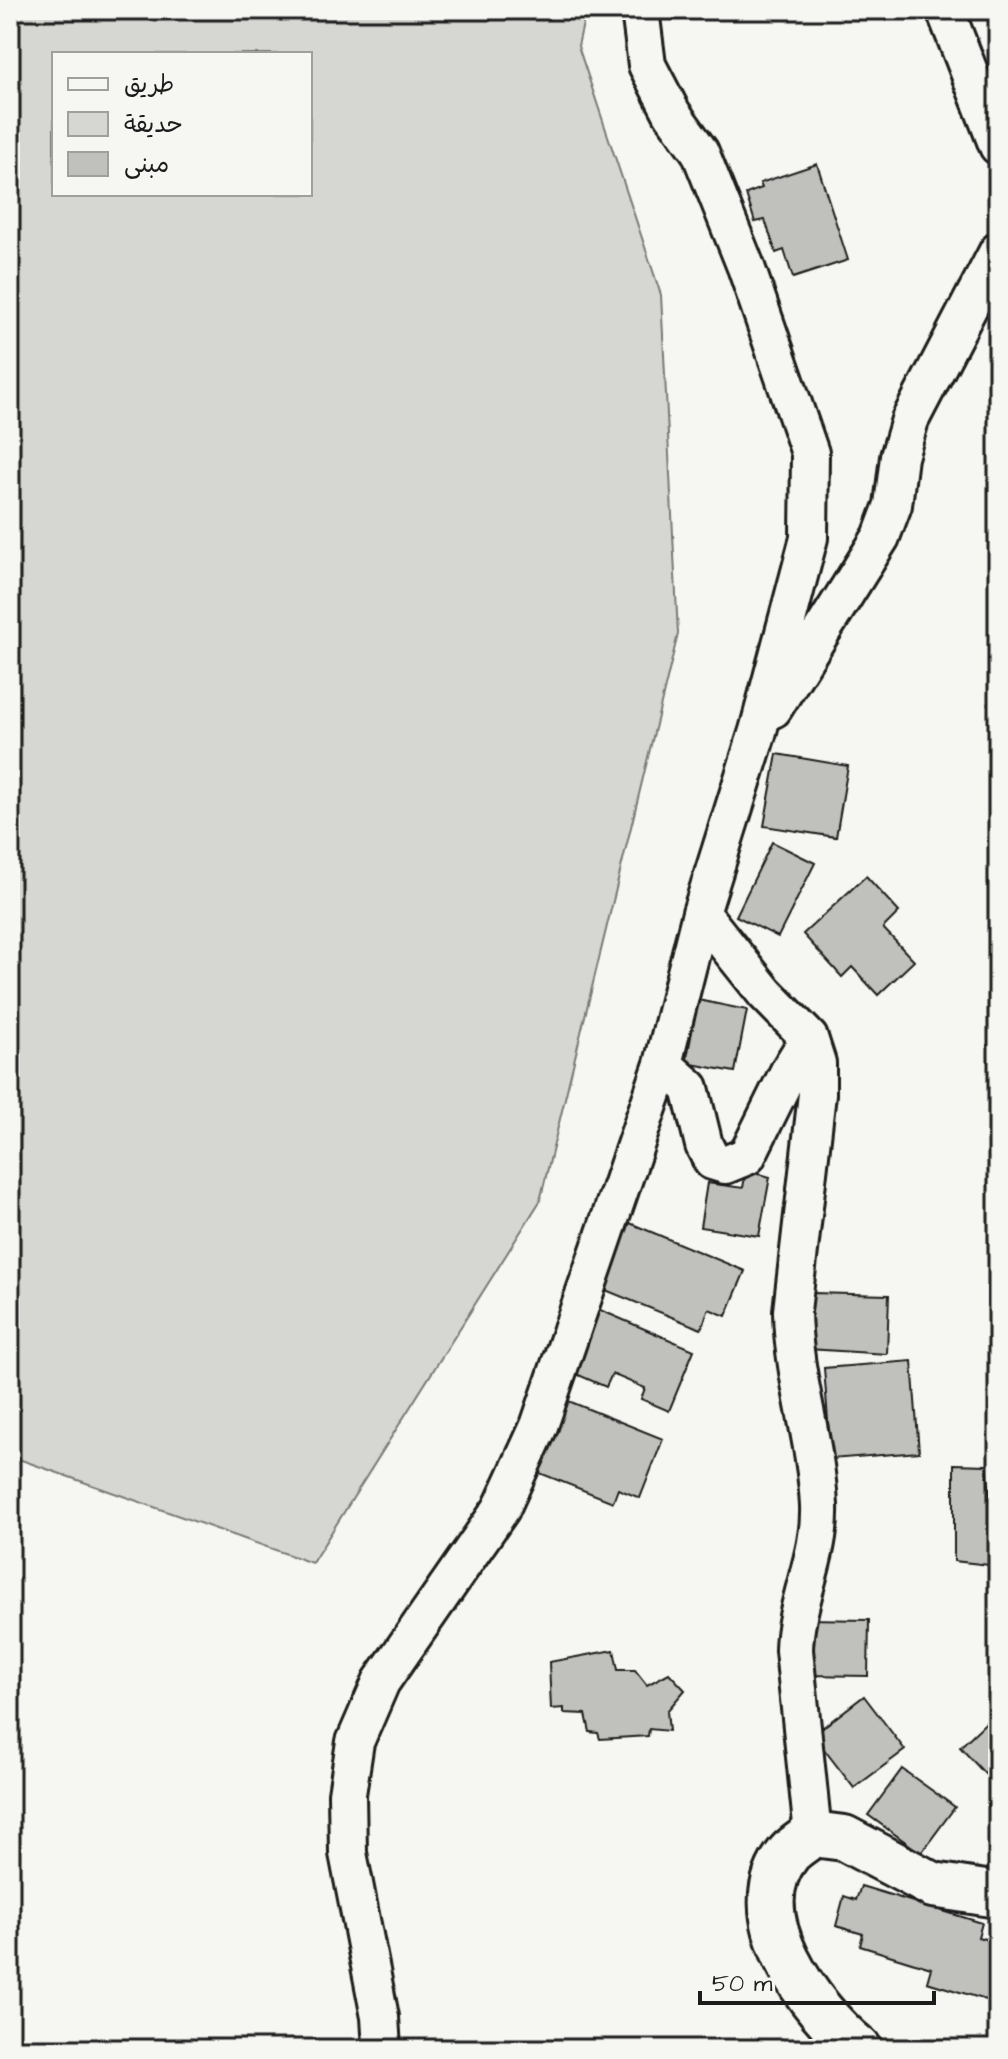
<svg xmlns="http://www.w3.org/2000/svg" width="1008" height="2059" viewBox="0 0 1008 2059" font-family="'Architects Daughter','Playpen Sans Arabic',sans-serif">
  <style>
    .green { fill: #d6d6d2; stroke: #797977; stroke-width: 2; fill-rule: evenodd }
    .building { fill: #c0c0bd; stroke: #1c1c1c; stroke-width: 2 }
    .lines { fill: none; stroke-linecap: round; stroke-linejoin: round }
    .minor-casing { stroke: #1c1c1c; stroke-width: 42 }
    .secondary-casing { stroke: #1c1c1c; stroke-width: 50 }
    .minor { stroke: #f6f6f2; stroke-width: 36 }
    .secondary { stroke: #f6f6f2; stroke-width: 44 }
  </style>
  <rect width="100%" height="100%" fill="#f6f6f2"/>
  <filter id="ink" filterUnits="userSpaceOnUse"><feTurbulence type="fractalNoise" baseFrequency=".0125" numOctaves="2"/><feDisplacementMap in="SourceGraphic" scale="16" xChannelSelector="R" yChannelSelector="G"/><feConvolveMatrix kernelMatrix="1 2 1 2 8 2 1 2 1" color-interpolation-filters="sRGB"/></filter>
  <g filter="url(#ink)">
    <path class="green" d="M10,10H586L578,46L661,295L678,634L540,1201L312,1563L10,1456ZM54,54H310V194H54Z"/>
    <path class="building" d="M817,164L848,260L793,278L784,250L776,253L765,220L755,222L746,194L762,188L760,183Z
      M777,754L848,766L836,837L764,826Z
      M772,842L815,863L778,937L736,916Z
      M866,876L899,912L883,928L914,961L878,995L852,967L842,977L803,934Z
      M698,1000L747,1010L735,1072L686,1063Z
      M746,1170L770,1177L759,1236L700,1227L707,1183L743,1188Z
      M625,1221L745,1271L726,1316L709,1309L701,1329L598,1287Z
      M812,1293L889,1295L887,1354L808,1349Z
      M593,1307L694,1350L669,1411L641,1399L645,1388L612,1374L606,1387L567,1370Z
      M912,1361L919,1452L831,1459L824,1368Z
      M561,1398L663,1439L640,1498L618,1489L613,1502L532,1470Z
      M991,1409H998V1458Z
      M954,1464L987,1465L991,1505L998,1504V1566L954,1561Z
      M805,1619L869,1620L868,1676L804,1675Z
      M614,1650L618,1670H635L647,1685L669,1673L685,1690L667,1711L669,1731L649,1729L648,1736L600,1739L598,1733L590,1732L586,1714L564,1713V1708L551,1709L549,1662Z
      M864,1696L905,1750L854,1788L813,1735Z
      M998,1711V1788L960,1747Z
      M902,1769L955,1807L921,1853L868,1815Z
      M861,1886L982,1923L978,1937L998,1943L996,2003L927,1982L931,1968L860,1946L863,1934L836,1926L844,1896L856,1900Z"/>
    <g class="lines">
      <defs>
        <path id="minor" d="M945,10L998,146
          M773,709L881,537L893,505L899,457L910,420L998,251
          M701,913L765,993L809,1038
          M663,1064L690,1088L704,1145L712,1161L725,1165L747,1156L790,1069L809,1038L817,1063V1094L792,1311C793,1377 816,1440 819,1506C821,1555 795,1601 794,1650L813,1834
          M382,2049L380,2017L348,1853L347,1794L355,1742L381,1682L501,1509L539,1426L663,1064L701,913L758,731L809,538L810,453L746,267L700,152L672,113L647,65L640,10"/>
        <path id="secondary" d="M859,2049C811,2010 738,1914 789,1853C795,1846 806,1840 813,1834L844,1838L933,1885L998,1895"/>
      </defs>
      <use href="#minor" class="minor-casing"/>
      <use href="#secondary" class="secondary-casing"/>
      <use href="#minor" class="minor"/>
      <use href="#secondary" class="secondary"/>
    </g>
  </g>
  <rect width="1008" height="2059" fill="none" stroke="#f6f6f2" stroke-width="40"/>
  <rect x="20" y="20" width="968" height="2019" fill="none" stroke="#1c1c1c" stroke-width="3" filter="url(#ink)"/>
  <rect x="52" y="52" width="260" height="144" fill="#f6f6f2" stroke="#9f9f9c" stroke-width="2"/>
  <rect x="68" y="78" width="40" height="12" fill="#f6f6f2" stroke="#9f9f9c" stroke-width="2"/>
  <text x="124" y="92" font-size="24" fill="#1c1c1c">طريق</text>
  <rect x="68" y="112" width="40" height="24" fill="#d6d6d2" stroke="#9f9f9c" stroke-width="2"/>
  <text x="124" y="132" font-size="24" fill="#1c1c1c">حديقة</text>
  <rect x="68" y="152" width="40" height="24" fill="#c0c0bd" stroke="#9f9f9c" stroke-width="2"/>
  <text x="124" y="172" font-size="24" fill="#1c1c1c">مبنى</text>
  <path d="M700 1991v12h234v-12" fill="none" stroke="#1c1c1c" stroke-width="4"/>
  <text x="712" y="1991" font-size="24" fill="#1c1c1c" stroke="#f6f6f2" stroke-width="6" paint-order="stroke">50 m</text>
</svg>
